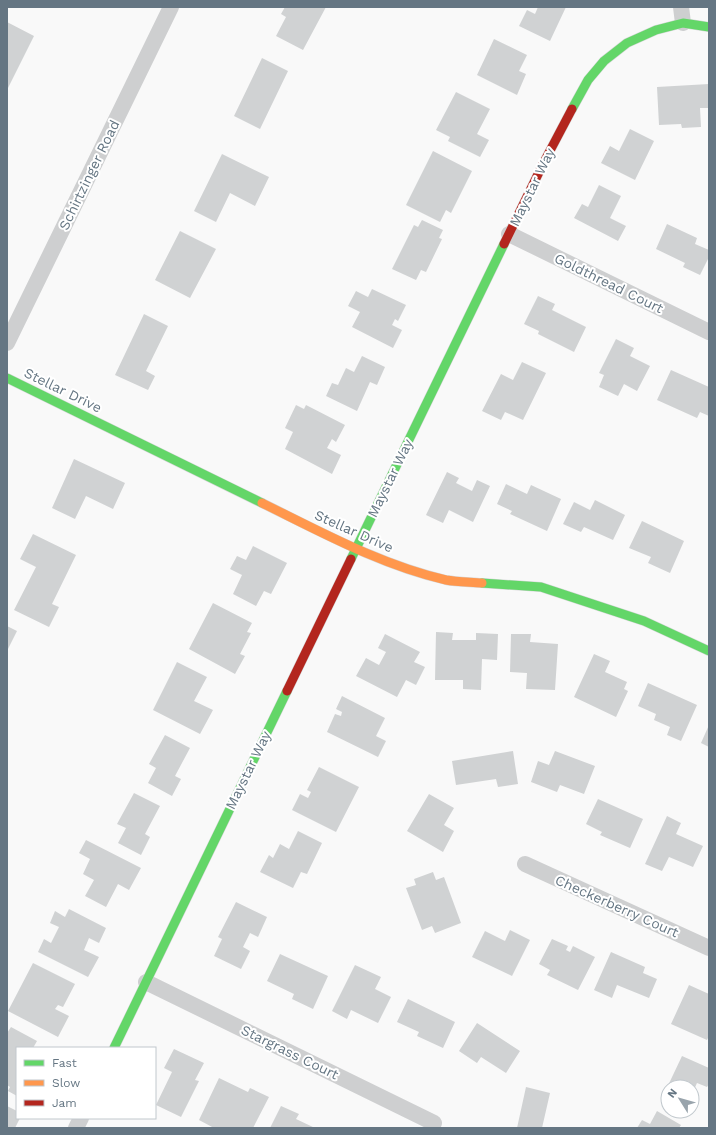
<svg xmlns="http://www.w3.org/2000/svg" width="716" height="1135" viewBox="0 0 716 1135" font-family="'Work Sans',sans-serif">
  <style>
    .building { fill: #d0d2d3 }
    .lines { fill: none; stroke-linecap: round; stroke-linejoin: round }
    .fast-casing { stroke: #d5d6d7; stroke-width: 10 }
    .slow-casing { stroke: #d5d6d7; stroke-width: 10 }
    .jam-casing { stroke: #d5d6d7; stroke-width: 10 }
    .street { stroke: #cecfd0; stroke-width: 16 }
    .fast { stroke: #63d668; stroke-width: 9 }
    .slow { stroke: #ff974d; stroke-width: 9 }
    .jam { stroke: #b3261e; stroke-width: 9 }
    .labels { text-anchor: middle; stroke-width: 4; stroke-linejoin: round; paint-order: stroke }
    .street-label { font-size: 14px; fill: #657683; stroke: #fff }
  </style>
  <rect width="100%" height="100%" fill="#f9f9f9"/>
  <path class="building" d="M285,7H326L303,50L276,36L286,17L281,14Z
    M538,7H566L550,41L519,26L527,10L535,14Z
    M7,22L34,36L7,90Z
    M494,39L527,55L519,71L526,74L517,95L477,75Z
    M262,58L288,71L260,129L234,116Z
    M709,84V108H700L701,127L682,128L681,124L659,125L657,87Z
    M456,92L490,109L477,134L489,140L480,157L448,141L450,137L436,130Z
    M630,129L654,141L635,180L601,163L610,146L619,151Z
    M433,151L472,171L451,213L446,210L440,222L406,205Z
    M222,154L269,177L255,206L230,193L216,222L194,211Z
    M599,185L621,196L610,218L626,226L618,241L574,218L582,204L588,207Z
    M422,220L443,230L439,238L442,239L426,272L421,270L416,280L392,269L414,225L418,227Z
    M667,224L697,238L695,244L709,250V257L700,275L683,267L685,263L656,249Z
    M180,231L216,249L190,298L155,280Z
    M372,289L406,305L398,321L395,319L392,325L402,330L393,348L352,327L360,312L348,306L356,291L368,297Z
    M538,296L555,304L552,310L586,327L574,352L538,334L539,331L524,324Z
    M144,314L168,326L146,371L155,376L148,390L115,375Z
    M616,339L634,348L630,356L650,366L637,391L624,384L618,396L599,387L604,375L599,373Z
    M362,356L385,367L377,385L370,382L357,411L326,396L332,383L338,385L346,368L354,372Z
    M522,362L546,373L523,420L505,412L501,420L482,411L501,374L513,380Z
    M671,370L709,387V416L700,412L697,418L657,400Z
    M296,405L304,409L306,405L345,425L336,442L332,439L327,448L341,455L332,474L285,449L293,432L285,428Z
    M74,459L125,483L113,509L86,496L75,519L52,508Z
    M447,472L459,478L456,483L472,491L477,480L490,486L473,522L449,510L443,523L426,515Z
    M506,484L527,494L531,485L561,499L547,531L510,514L512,511L497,504Z
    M595,500L625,515L613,540L584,527L581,532L563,524L574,502L590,510Z
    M642,521L684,541L670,573L648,563L651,557L629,548Z
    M33,534L76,555L52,604L59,607L49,627L14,610L36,567L20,559Z
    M253,546L287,563L271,594L264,591L256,606L233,594L242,575L230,569L237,556L246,560Z
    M213,603L252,623L247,632L251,633L240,654L245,656L235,674L189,649Z
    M7,626L17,631L7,651Z
    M436,632L453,633L452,640H476V633L498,634L497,660L482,659L481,690L463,689V680H435Z
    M385,634L420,652L414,662L425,667L416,685L406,680L397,697L356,676L366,658L379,665L386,652L378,648Z
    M511,634H531L530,642L558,644L555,690L526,689L527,673L510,672Z
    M594,654L610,661L605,672L627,682L624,689L628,691L616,717L574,697Z
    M177,662L207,677L194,701L213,710L200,734L153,710Z
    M648,683L697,705L681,741L667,735L670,727L654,720L656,714L638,706Z
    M342,696L385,718L376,736L386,741L378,757L327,732L335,714L341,716L342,712L336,709Z
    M709,725V747L701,743Z
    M165,735L190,748L175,776L181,779L172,796L148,783L156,768L149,764Z
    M513,751L518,784L498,787L496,779L456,785L452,761Z
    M555,751L595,766L584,794L560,785L557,792L531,782L538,761L549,765Z
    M319,767L359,787L336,832L292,810L300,794L308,798L311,792L307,790Z
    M134,793L160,806L145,834L150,837L141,855L118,843L126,828L117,824Z
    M429,794L454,808L444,825L454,831L443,852L407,831Z
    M598,799L643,819L630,848L600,835L602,832L586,824Z
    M667,816L681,823L676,834L703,846L693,867L669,857L662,871L645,864Z
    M298,831L322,843L307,874L301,872L293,888L260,872L269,855L273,858L280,844L289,849Z
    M86,840L141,868L129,890L118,884L106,907L85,896L94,880L83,874L90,859L79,853Z
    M433,872L436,880L444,877L461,923L435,933L432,926L422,930L406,888L416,885L414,879Z
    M236,902L267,917L258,937L250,933L243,947L250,951L241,969L214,956L222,939L218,937Z
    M69,909L106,928L99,943L89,938L84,950L99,957L88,977L38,952L44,939L51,943L59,927L50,923L55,911L65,917Z
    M510,930L530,940L512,976L472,957L485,931L505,941Z
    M552,939L568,946L566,950L570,952L573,946L595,957L578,990L547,975L550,970L539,964Z
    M611,952L645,967L643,973L657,979L649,998L617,985L612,998L594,990Z
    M280,954L328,976L313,1009L292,999L294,994L267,981Z
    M33,963L75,984L63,1007L58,1005L55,1009L69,1016L58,1037L8,1011Z
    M355,965L381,977L375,989L391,997L378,1023L351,1010L347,1019L332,1011Z
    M689,985L709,994V1036L707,1040L671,1024Z
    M408,999L455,1022L443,1048L417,1036L419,1032L397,1022Z
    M477,1023L520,1051L506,1073L481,1057L477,1063L459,1051Z
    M11,1027L37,1041L33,1048H17V1096L8,1091L10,1087L7,1085V1033Z
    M174,1049L204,1063L195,1080L199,1081L181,1117L156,1105L172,1072L164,1068Z
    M682,1056L709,1068V1084L707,1087L697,1083L692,1094V1087H668V1095L664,1094Z
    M219,1078L248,1092L250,1088L269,1097L253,1128H214L199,1120Z
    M526,1087L550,1093L542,1128H517Z
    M7,1106L17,1111V1118H20L15,1128H7Z
    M281,1106L299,1114L296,1119L315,1128H270Z
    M657,1111L681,1125L679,1128H637L642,1120L650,1124Z"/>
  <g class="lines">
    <defs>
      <path id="fast" d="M572,109L588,80L604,61L627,43L656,30L683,23L709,27
        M7,378L262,503
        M351,559L504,244
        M482,583L541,587L644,621L709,651
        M114,1048L287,691"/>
      <path id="slow" d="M262,503C321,532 381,565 446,580C457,582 471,582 482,583"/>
      <path id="jam" d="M504,244L543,164L572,109
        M287,691L351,559"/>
    </defs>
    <use href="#fast" class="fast-casing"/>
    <use href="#slow" class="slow-casing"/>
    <use href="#jam" class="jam-casing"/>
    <path class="street" d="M681,7L683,23
      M509,234L709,332
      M7,343L171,7
      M525,864L709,948
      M146,982L434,1123
      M76,1128L81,1118"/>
    <use href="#fast" class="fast"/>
    <use href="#slow" class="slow"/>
    <use href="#jam" class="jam"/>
  </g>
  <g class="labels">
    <g class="street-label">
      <text transform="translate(89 175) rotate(-64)" y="5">Schirtzinger Road</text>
      <text transform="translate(532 187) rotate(-64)" y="5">Maystar Way</text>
      <text transform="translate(609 283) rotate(26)" y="5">Goldthread Court</text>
      <text transform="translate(63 390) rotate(26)" y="5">Stellar Drive</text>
      <text transform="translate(390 478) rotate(-64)" y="5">Maystar Way</text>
      <text transform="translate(354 531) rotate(24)" y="5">Stellar Drive</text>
      <text transform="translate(248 770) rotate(-64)" y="5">Maystar Way</text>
      <text transform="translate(617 906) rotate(24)" y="5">Checkerberry Court</text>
      <text transform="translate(290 1052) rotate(26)" y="5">Stargrass Court</text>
    </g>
  </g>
  <rect width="716" height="1135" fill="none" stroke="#657683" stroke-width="16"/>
  <rect x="16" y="1047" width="140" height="72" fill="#ffffff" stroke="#c1c8cd"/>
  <rect x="24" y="1060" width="20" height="6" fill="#63d668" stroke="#c1c8cd"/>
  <text x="52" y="1067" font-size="12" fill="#657683">Fast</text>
  <rect x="24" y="1080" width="20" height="6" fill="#ff974d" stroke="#c1c8cd"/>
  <text x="52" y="1087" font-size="12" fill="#657683">Slow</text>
  <rect x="24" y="1100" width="20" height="6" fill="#b3261e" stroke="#c1c8cd"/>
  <text x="52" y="1107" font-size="12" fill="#657683">Jam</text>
  <g transform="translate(680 1099) rotate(307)"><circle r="19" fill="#ffffff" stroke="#c1c8cd"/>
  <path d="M0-3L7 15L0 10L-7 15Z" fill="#99a4ac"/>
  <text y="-6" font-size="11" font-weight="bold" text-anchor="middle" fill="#657683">N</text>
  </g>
</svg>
